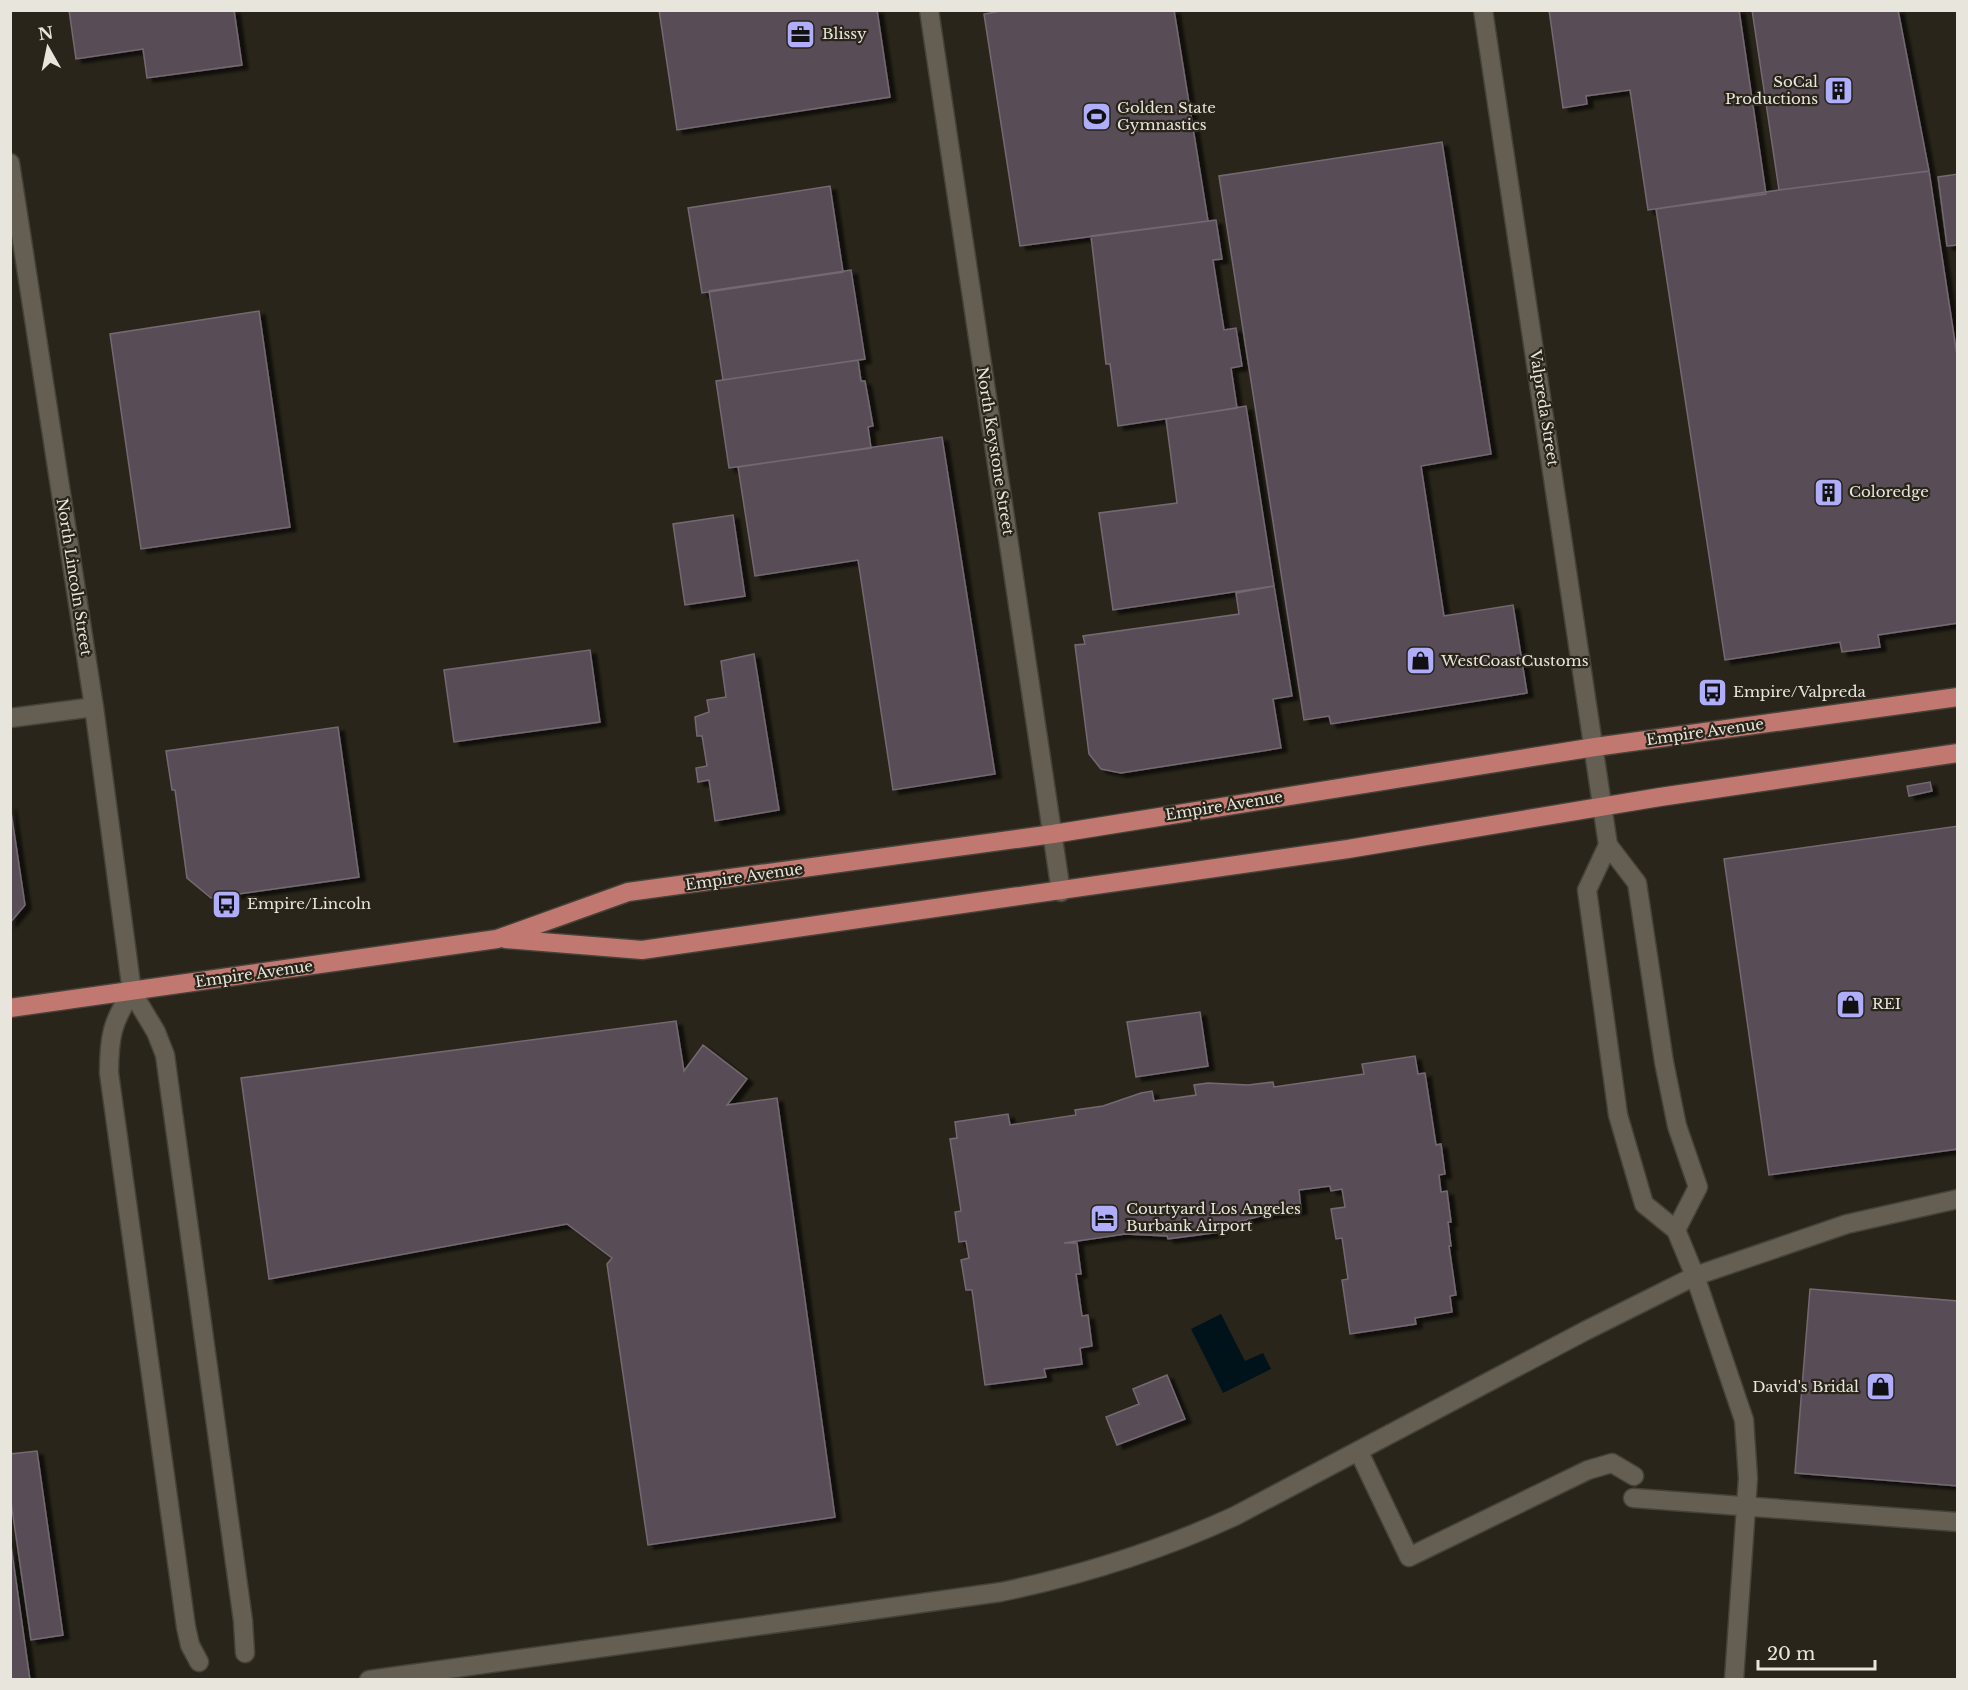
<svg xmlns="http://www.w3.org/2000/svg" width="1968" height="1690" viewBox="0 0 1968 1690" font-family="'Libre Baskerville',serif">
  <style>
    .water { fill: #00121a }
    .building { fill: #594e57; stroke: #746872; stroke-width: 1.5; filter: url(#shadow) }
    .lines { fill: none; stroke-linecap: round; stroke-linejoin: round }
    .minor-casing { stroke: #454239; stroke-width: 21 }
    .major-casing { stroke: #454239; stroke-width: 21 }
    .minor { stroke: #645f52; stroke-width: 18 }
    .major { stroke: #c17871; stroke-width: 18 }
    .labels { text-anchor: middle; stroke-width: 4.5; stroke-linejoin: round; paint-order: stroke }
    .poi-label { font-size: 15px; fill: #e8e5dd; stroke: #29251a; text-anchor: start }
    .street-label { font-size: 15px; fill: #e8e5dd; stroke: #29251a }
  </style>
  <defs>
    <filter id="shadow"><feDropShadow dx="6" dy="4" stdDeviation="1.5" flood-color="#0009"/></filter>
  </defs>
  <rect width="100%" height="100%" fill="#29251a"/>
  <path class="water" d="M1221,1314L1245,1361L1263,1353L1271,1369L1223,1393L1191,1329Z"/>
  <path class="building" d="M69,10H234L242,65L147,78L143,49L76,59Z
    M659,10H877L890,97L677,130Z
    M1006,10H1174L1208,221L1020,246L984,14Z
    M1549,10H1739L1766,194L1648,210L1630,90L1586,96L1587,104L1563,108Z
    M1752,10H1898L1929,171L1779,190Z
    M1442,142L1491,454L1421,466L1444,616L1513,605L1527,693L1331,724L1329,716L1304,720L1219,176Z
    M1929,171L1958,362V623L1878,635L1880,647L1842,652L1840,642L1725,660L1656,209L1779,190Z
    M1958,174V245L1947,246L1938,177Z
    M830,186L843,272L702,293L688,208Z
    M1216,220L1222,259L1213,260L1224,330L1236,328L1242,366L1231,368L1237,408L1118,426L1110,364H1106L1091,236Z
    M851,270L865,359L723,380L709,291Z
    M259,311L290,527L141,549L110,334Z
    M858,360L861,381H865L873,426L868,427L871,448L729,468L716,381Z
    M1246,406L1274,586L1113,610L1099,513L1177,503L1166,419Z
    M942,437L995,774L893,790L858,560L755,576L738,467Z
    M733,515L745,596L685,605L673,524Z
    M1274,586L1292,696L1273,699L1281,748L1121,773L1101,769L1089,754L1075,645L1085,644L1083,636L1239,614L1236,593Z
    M590,650L600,722L454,742L444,670Z
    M754,654L779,810L715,821L709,780L698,782L696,768L707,766L702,736H697L695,717L709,712L707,700L726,697L721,661Z
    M338,727L359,877L211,898L187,878L175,790H172L166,751Z
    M1930,782L1932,791L1909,796L1907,786Z
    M10,805L25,905L10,923Z
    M1958,826V1149L1769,1175L1724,859Z
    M1200,1012L1208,1066L1136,1077L1127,1022Z
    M676,1021L684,1071L703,1045L747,1079L727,1105L777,1098L835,1517L648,1545L607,1264L612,1258L567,1224L269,1279L241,1078Z
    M1415,1056L1418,1074L1425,1073L1436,1145L1441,1144L1445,1174L1439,1175L1441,1192L1447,1191L1451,1222H1448L1451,1246H1449L1456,1295L1450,1296L1452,1312L1415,1318L1416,1324L1350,1334L1342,1280L1348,1279L1342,1238L1336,1239L1331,1209L1345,1207L1342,1189L1331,1191L1330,1186L1299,1190L1301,1210L1264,1215L1220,1227V1232L1168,1239L1167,1236L1125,1234L1064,1243H1077L1081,1274H1076L1082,1316L1088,1315L1092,1346L1080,1348L1082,1364L1044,1369L1046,1377L985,1385L972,1290H966L961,1260L969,1258L966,1241L959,1242L955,1212L961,1211L950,1139L957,1138L955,1122L1008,1114L1010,1125L1076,1115L1075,1110L1103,1106L1141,1093L1152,1091L1154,1101L1196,1095L1194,1085L1208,1083L1248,1085L1273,1082L1274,1087L1364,1074L1362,1064Z
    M1810,1289L1958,1301V1486L1795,1473Z
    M1167,1375L1185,1419L1117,1445L1106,1417L1139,1404L1133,1389Z
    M37,1451L63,1635L31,1640L10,1495V1454Z
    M10,1538L30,1680H10Z"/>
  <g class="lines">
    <defs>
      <path id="minor" d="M929,10L1061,892
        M1483,10L1608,845L1637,883L1664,1062L1677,1126L1698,1187L1676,1230
        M10,163L94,707L132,992L156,1032L165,1055L243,1621L245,1653
        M10,718L94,707
        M1608,845L1587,890L1618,1115L1644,1204L1676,1230L1695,1276L1744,1420L1748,1478L1734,1680
        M132,992C112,1021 109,1038 109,1073L186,1627L190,1645L199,1662
        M1359,1452L1409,1557L1588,1470L1612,1463L1634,1476
        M1633,1498L1958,1522
        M369,1680L1001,1592C1083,1575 1159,1551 1235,1516L1585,1331L1695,1276L1847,1224L1958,1199"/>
      <path id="major" d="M505,939L642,950L1348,849L1660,797L1958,753
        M10,1008L497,939L628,892L1053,834L1595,747L1958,697"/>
    </defs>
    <use href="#minor" class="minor-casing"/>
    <use href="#major" class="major-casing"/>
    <use href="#minor" class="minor"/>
    <use href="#major" class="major"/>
  </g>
  <defs>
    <symbol id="office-square" viewBox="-11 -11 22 22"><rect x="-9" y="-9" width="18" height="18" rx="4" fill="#b0adfa" stroke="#29251a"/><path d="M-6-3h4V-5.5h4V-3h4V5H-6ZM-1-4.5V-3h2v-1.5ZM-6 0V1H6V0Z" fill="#111"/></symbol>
    <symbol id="building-square" viewBox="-11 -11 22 22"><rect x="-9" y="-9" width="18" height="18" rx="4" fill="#b0adfa" stroke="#29251a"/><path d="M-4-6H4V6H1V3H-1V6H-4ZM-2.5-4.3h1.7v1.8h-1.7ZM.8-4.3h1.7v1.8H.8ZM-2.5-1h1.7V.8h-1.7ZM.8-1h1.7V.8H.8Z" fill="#111"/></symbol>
    <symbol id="stadium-square" viewBox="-11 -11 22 22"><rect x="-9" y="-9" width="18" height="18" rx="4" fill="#b0adfa" stroke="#29251a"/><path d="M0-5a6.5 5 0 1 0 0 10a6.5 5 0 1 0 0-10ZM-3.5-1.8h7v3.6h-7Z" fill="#111"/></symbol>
    <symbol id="shop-square" viewBox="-11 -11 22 22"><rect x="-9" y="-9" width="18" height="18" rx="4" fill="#b0adfa" stroke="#29251a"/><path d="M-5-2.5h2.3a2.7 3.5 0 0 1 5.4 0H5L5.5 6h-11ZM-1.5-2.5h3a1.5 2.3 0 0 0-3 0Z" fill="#111"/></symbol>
    <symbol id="bus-square" viewBox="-11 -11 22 22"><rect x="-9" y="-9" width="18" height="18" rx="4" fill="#b0adfa" stroke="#29251a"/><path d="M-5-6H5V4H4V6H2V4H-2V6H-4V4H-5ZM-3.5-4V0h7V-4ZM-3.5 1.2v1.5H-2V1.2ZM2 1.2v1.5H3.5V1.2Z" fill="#111"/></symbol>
    <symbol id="hotel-square" viewBox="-11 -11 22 22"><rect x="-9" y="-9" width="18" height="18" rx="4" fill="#b0adfa" stroke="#29251a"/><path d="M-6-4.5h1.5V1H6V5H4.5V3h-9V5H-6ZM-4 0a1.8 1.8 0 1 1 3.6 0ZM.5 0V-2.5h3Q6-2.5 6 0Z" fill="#111"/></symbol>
  </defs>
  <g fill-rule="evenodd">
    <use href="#office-square" x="784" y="18" width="33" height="33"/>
    <use href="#building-square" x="1822" y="74" width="33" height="33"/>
    <use href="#stadium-square" x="1080" y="100" width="33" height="33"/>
    <use href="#building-square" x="1812" y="476" width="33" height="33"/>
    <use href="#shop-square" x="1404" y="644" width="33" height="33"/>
    <use href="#bus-square" x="1696" y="676" width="33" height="33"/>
    <use href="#bus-square" x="210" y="888" width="33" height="33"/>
    <use href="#shop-square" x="1834" y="988" width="33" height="33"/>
    <use href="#hotel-square" x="1088" y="1202" width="33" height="33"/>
    <use href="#shop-square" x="1864" y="1370" width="33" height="33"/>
  </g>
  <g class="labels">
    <g class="poi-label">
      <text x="822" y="39">Blissy</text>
      <text x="1818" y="87" text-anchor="end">SoCal<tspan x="1818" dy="17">Productions</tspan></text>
      <text x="1117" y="113">Golden State<tspan x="1117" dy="17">Gymnastics</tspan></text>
      <text x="1849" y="497">Coloredge</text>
      <text x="1441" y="666">WestCoastCustoms</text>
      <text x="1733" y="697">Empire/Valpreda</text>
      <text x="247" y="909">Empire/Lincoln</text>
      <text x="1872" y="1009">REI</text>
      <text x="1126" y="1214">Courtyard Los Angeles<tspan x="1126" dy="17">Burbank Airport</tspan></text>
      <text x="1859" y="1392" text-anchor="end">David's Bridal</text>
    </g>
    <g class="street-label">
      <text transform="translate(1544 408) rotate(81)" y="5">Valpreda Street</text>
      <text transform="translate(995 451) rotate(81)" y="5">North Keystone Street</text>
      <text transform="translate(74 577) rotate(81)" y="5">North Lincoln Street</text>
      <text transform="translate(1705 732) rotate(-8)" y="5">Empire Avenue</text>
      <text transform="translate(1224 806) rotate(-9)" y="5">Empire Avenue</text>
      <text transform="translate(744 877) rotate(-8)" y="5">Empire Avenue</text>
      <text transform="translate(254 974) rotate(-8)" y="5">Empire Avenue</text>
    </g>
  </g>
  <rect width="1968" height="1690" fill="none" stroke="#e8e5dd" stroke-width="24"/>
  <g transform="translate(48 48) rotate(351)" stroke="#29251a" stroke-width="4.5" paint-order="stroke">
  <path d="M0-4.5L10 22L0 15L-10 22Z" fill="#e8e5dd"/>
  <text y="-9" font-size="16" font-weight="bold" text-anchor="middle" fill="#e8e5dd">N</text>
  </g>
  <path d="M1758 1660v9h117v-9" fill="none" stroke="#e8e5dd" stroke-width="3"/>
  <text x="1767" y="1660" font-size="18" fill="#e8e5dd" stroke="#29251a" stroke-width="4.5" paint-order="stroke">20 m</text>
</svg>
